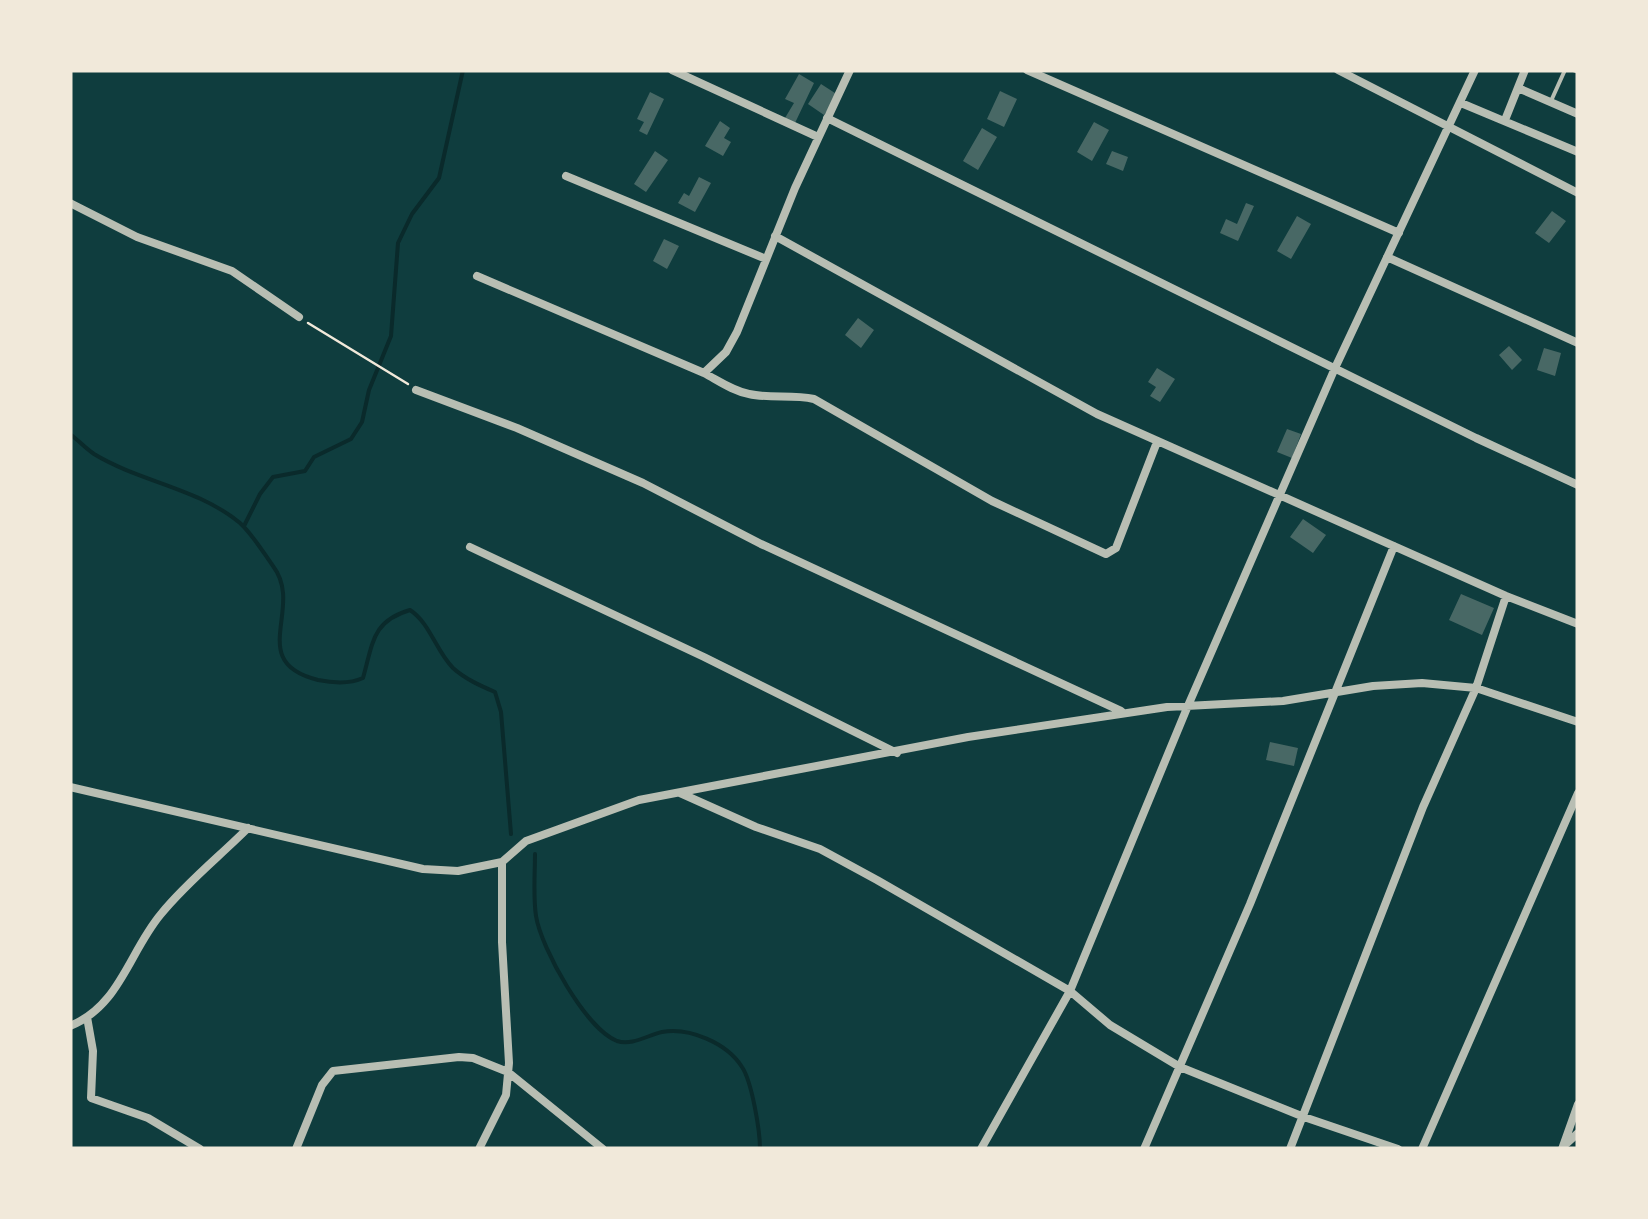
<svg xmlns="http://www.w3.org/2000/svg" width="1648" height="1219" viewBox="0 0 1648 1219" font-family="Jost,sans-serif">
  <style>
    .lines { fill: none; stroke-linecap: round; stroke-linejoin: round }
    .stream { stroke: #0a2a2b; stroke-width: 4 }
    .building { fill: #486865 }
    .path { stroke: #f1e9da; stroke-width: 2.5 }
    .service { stroke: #b8beb3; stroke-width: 4 }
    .minor { stroke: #b8beb3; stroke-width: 8 }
  </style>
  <rect width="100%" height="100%" fill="#0f3d3e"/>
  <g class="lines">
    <path class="stream" d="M70,434C78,440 85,448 94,454C140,482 198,488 240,523C253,535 263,552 273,566C305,608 245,662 318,680C333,683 350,684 363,678C373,643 372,621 410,610C430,623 436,651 453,668C465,679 481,686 495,692L501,712L511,834
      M244,526L260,494L273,477L305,471L314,457L351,439L362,422L369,390L391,336L398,243L412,214L439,178L463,70
      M535,854C535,874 533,896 536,916C541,948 586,1029 617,1041C632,1046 648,1035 662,1032C689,1027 727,1043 742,1067C752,1082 760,1131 760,1149"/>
  </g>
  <path class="building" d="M799,74L814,83L795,123L785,118L794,103L785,99Z
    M821,84L838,95L824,115L808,104Z
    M1000,91L1017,99L1004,127L987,119Z
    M650,92L664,99L647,135L639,131L644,122L637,119Z
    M720,121L730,128L724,138L731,142L723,156L705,146Z
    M1094,122L1109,130L1092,161L1077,152Z
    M982,128L997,137L978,170L963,161Z
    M655,151L668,160L646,192L634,184Z
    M1112,151L1128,157L1123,171L1106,164Z
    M699,177L711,183L695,212L678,203L684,193L689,196Z
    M1246,203L1254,206L1238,241L1220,233L1226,219L1237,224Z
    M1552,211L1566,221L1549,243L1535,233Z
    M1297,216L1311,224L1291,259L1277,251Z
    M664,239L679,246L667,269L653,261Z
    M858,318L874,330L861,348L845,335Z
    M1509,346L1522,360L1512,370L1499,355Z
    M1544,348L1561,353L1555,376L1537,370Z
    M1157,368L1175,379L1160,402L1150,396L1156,387L1148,382Z
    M1287,429L1301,434L1292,458L1277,452Z
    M1303,519L1326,535L1313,553L1290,537Z
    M1461,594L1494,608L1482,635L1449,620Z
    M1270,742L1298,748L1294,766L1266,760Z"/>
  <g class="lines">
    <path class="path" d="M308,323L408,384"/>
    <path class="service" d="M1573,70L1578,72
      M1551,101L1565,70"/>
    <path class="minor" d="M672,70L818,137
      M1027,70L1399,233
      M1338,70L1578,193
      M1518,88L1578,114
      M1461,103L1578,152
      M827,118L1476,438L1578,485
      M1505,120L1525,70
      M566,176L766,259
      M70,203L137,237L232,271L299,317
      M775,236L1097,414L1506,596L1578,624
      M1387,257L1578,343
      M477,276L704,373C719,381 733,391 749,394C770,399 792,394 814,399L992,501L1106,554L1116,548L1157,442
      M704,373L726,352L737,332L795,188L850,70
      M416,390L517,428L643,483L761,544L1121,711
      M470,547L704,657L897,753
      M70,787L423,869L458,871L502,862L526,841L639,800L968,737L1167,707L1283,701L1373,686L1422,683L1476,688L1578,722
      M680,793L756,827L820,849L877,880L1070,991L1110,1025L1180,1067L1304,1117L1398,1149
      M87,1017L93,1051L91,1098L148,1118L200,1149
      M70,1026C120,1006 129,952 161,914C186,883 220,856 248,828
      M1567,1143L1578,1133
      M296,1149L322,1085L333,1071L459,1057L473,1058L508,1072L603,1149
      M479,1149L506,1095L509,1063L502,942V862
      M981,1149L1070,991L1187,708L1335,368L1475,70
      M1144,1149L1250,904L1394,546
      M1290,1149L1423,807L1476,688L1506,596
      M1422,1149L1578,793
      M1562,1149L1578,1104"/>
  </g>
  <rect width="1648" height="1219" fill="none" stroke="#f1e9da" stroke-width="145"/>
</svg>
